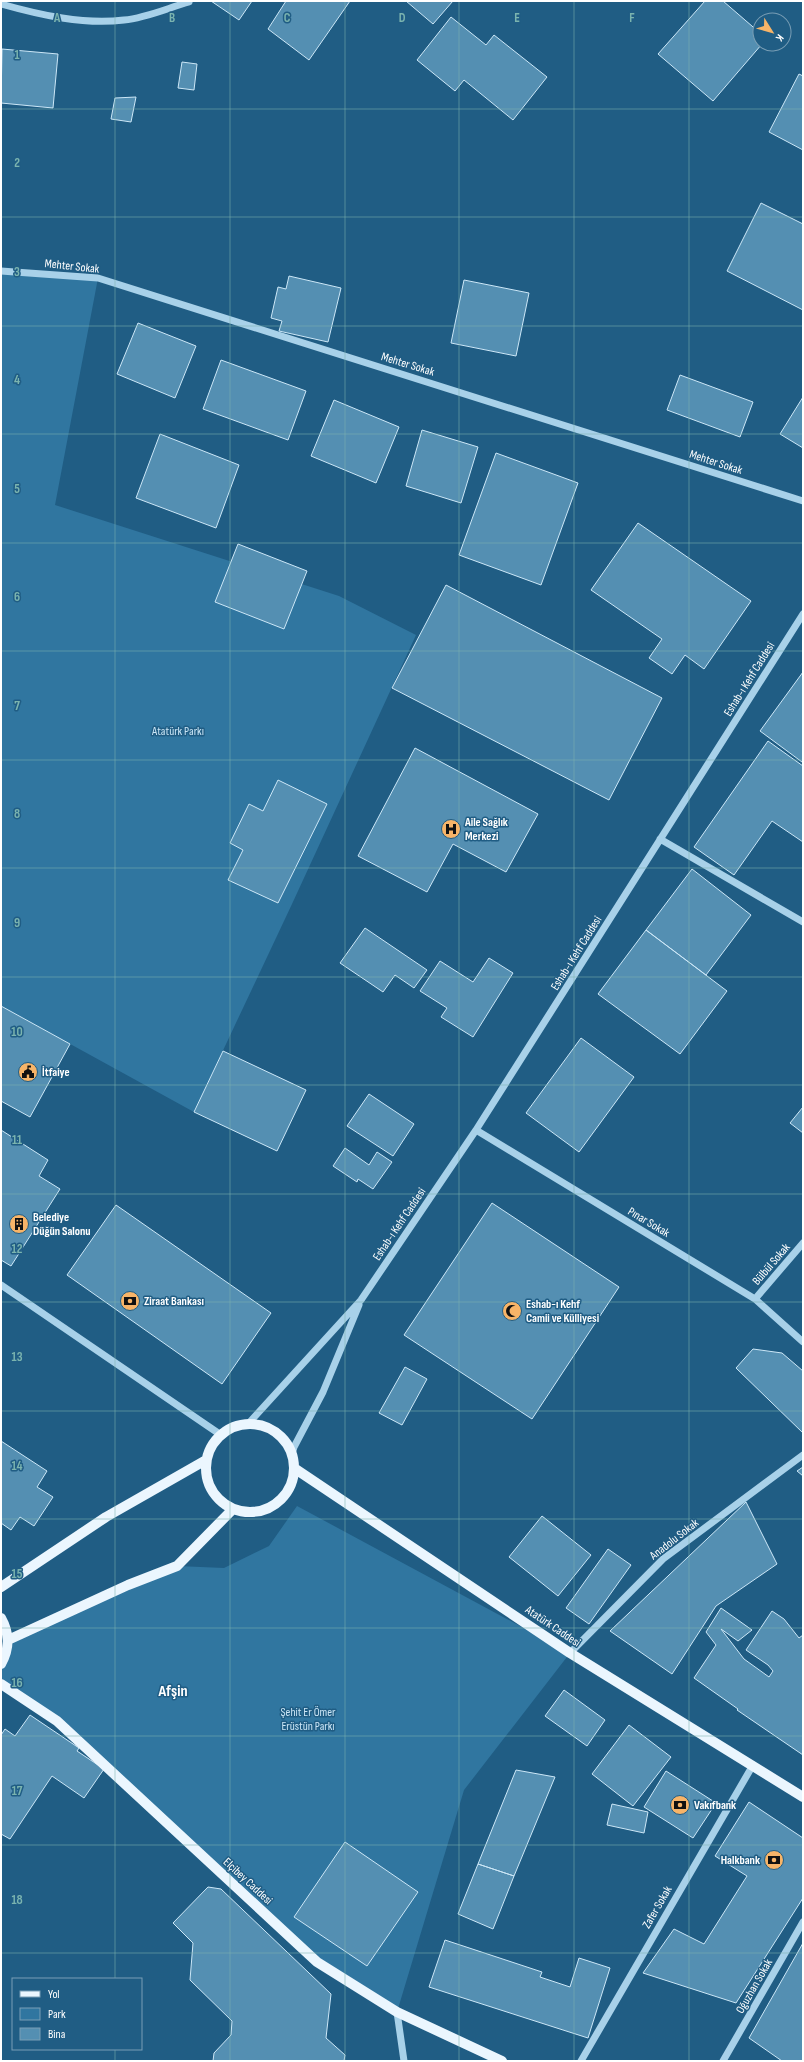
<svg xmlns="http://www.w3.org/2000/svg" width="804" height="2062" viewBox="0 0 804 2062" font-family="'Sofia Sans Condensed',sans-serif">
  <style>
    .green { fill: #3076a0 }
    .building { fill: #548fb2; stroke: #cce7f7 }
    .lines { fill: none; stroke-linecap: round; stroke-linejoin: round }
    .minor { stroke: #a8d1e9; stroke-width: 7 }
    .major { stroke: #ebf6fe; stroke-width: 10 }
    .grid { fill: none; stroke: #7bb4af; stroke-width: 1; stroke-opacity: 0.55 }
    .labels { text-anchor: middle; stroke-width: 3; stroke-linejoin: round; paint-order: stroke }
    .street-label { font-size: 12px; fill: #fff; stroke: #205d84 }
    .park-label { font-size: 12px; fill: #cce7f7; stroke: #205d84 }
    .poi-label { font-size: 12px; font-weight: bold; fill: #fff; stroke: #205d84; text-anchor: start }
    .district-label { font-size: 16px; font-weight: bold; fill: #fff; stroke: #205d84 }
    .grid-label { font-size: 13px; text-anchor: middle; font-weight: bold; fill: #7bb4af; stroke: #205d84; stroke-width: 3; stroke-linejoin: round; paint-order: stroke }
  </style>
  <rect width="100%" height="100%" fill="#205d84"/>
  <path class="green" d="M1,271L98,278L55,505L339,596L416,635L292,904L194,1112L1,1006Z
    M297,1506L570,1653L464,1790L397,2012L317,1962L57,1721L1,1684V1664L8,1640L177,1566L224,1568L269,1546Z"/>
  <path class="building" d="M211,1H252L239,20Z
    M286,1H350L309,60L268,29Z
    M406,1H453L433,24Z
    M705,1H723L760,33V44H762L713,101L658,54Z
    M451,17L486,45L494,35L547,77L513,120L464,80L455,91L417,60Z
    M2,49L58,54L53,108L1,103Z
    M182,62L197,64L194,90L178,88Z
    M799,74L803,76V150L769,132Z
    M136,97L131,122L111,119L115,98Z
    M761,203L803,224V310L727,271Z
    M289,276L341,288L328,342L279,331L282,321L271,318L278,287L286,289Z
    M464,280L529,293L516,356L451,343Z
    M138,323L196,346L175,398L117,374Z
    M221,360L306,391L288,440L203,409Z
    M680,375L753,402L740,437L667,410Z
    M803,397V448L780,434Z
    M334,400L399,427L376,483L311,456Z
    M422,430L478,447L461,503L406,486Z
    M160,434L239,465L216,528L136,498Z
    M496,453L578,483L541,585L459,555Z
    M638,523L751,601L704,669L685,655L672,674L649,658L662,639L591,590Z
    M238,544L307,571L284,629L215,602Z
    M446,585L662,698L609,800L392,688Z
    M803,672V762H802L760,731Z
    M768,741L803,766V842L772,821L734,875L694,847Z
    M415,748L538,814L506,872L453,844L427,892L358,856Z
    M278,780L327,804L278,903L228,880L243,850L230,843L249,804L263,811Z
    M692,869L751,915L706,975L646,930Z
    M365,928L427,970L414,988L395,975L383,992L340,963Z
    M646,930L727,991L680,1054L598,994Z
    M489,958L513,973L473,1037L441,1017L447,1008L420,991L440,961L473,982Z
    M1,1006L70,1044L30,1117L1,1101Z
    M581,1038L634,1077L579,1152L526,1113Z
    M223,1051L306,1090L277,1151L194,1112Z
    M369,1094L414,1124L393,1156L347,1126Z
    M803,1107V1133L790,1123Z
    M1,1130L48,1160L39,1176L60,1189L11,1266L1,1260Z
    M345,1148L369,1165L377,1152L392,1162L373,1189L358,1179L357,1182L333,1166Z
    M492,1203L619,1287L532,1419L404,1335Z
    M116,1205L271,1313L222,1384L67,1275Z
    M753,1349L782,1353L803,1371V1433L736,1368Z
    M405,1367L427,1379L402,1425L379,1413Z
    M1,1441L47,1471L37,1487L53,1497L34,1526L20,1517L11,1530L1,1523Z
    M803,1467V1476L797,1471Z
    M746,1502L777,1564L716,1606L672,1674L610,1631Z
    M542,1516L591,1555L558,1596L509,1557Z
    M608,1549L631,1565L589,1624L566,1608Z
    M721,1608L752,1630L738,1641L721,1629L744,1659L769,1677L773,1671L768,1665L746,1650L772,1611L784,1619L799,1638L803,1635V1755L737,1710L738,1709L694,1678L716,1645L706,1632Z
    M564,1690L605,1720L587,1746L545,1716Z
    M30,1715L79,1748L77,1751L104,1769L84,1798L52,1776L10,1839L1,1834V1735L5,1729L15,1736Z
    M629,1725L671,1757L633,1806L592,1774Z
    M516,1770L555,1777L514,1876L478,1864Z
    M666,1771L716,1803L693,1838L644,1807Z
    M749,1802L803,1838V1898L736,2003L643,1973L674,1929L704,1944L747,1876L715,1856Z
    M612,1804L648,1812L644,1833L607,1825Z
    M345,1842L418,1892L367,1966L294,1917Z
    M478,1864L514,1876L493,1929L458,1914Z
    M208,1887L221,1889L331,1994L326,2038L345,2055L344,2061H213L214,2053L231,2035L232,2021L190,1980L193,1943L173,1923Z
    M445,1940L542,1972L540,1977L570,1987L579,1958L610,1968L588,2038L429,1987Z
    M803,1943V2061H782L749,2038Z"/>
  <g class="lines">
    <path class="minor" d="M1,4C40,15 84,25 124,20C146,18 168,8 189,2
      M1,271L98,278L803,501
      M660,839L803,922
      M476,1130L755,1299L803,1342
      M1,1285L221,1435
      M755,1299L803,1243
      M248,1424L361,1300L476,1130L803,614
      M292,1454L294,1447L323,1392L359,1305
      M570,1653L663,1559L803,1455
      M397,2012L404,2061
      M581,2061L753,1765
      M723,2061L803,1922"/>
    <path class="major" d="M206 1468a44 44 0 1 1 88 0a44 44 0 1 1-88 0Z
      M294,1468L570,1653L803,1797
      M1,1587L106,1517L206,1460
      M1,1618C10,1634 10,1648 1,1664
      M8,1640L128,1585L177,1566L233,1509
      M1,1684L57,1721L317,1962L397,2012L502,2061"/>
  </g>
  <path class="grid" d="M115,1V1979M230,1V2061M345,1V2061M459,1V2061M574,1V2061M689,1V2061M1,109H803M1,217H803M1,326H803M1,434H803M1,543H803M1,651H803M1,760H803M1,868H803M1,977H803M1,1085H803M1,1194H803M1,1302H803M1,1411H803M1,1519H803M1,1628H803M1,1736H803M1,1845H803M1,1953H803M115,2049V2061"/>
  <defs>
    <symbol id="hospital-disc" viewBox="-11 -11 22 22"><circle r="9.5" fill="#f7b468" stroke="#205d84"/><path d="M-5-5h3v3.5h4V-5h3V5h-3V1.5h-4V5h-3Z" fill="#111"/></symbol>
    <symbol id="civic-disc" viewBox="-11 -11 22 22"><circle r="9.5" fill="#f7b468" stroke="#205d84"/><path d="M-.6-6.5H3V-4.5H.6V-3L4-1V1h2V6H-6V1h2V-1L-.6-3ZM-1.2 2.5V6h2.4V2.5Z" fill="#111"/></symbol>
    <symbol id="building-disc" viewBox="-11 -11 22 22"><circle r="9.5" fill="#f7b468" stroke="#205d84"/><path d="M-4-6H4V6H1V3H-1V6H-4ZM-2.5-4.3h1.7v1.8h-1.7ZM.8-4.3h1.7v1.8H.8ZM-2.5-1h1.7V.8h-1.7ZM.8-1h1.7V.8H.8Z" fill="#111"/></symbol>
    <symbol id="bank-disc" viewBox="-11 -11 22 22"><circle r="9.5" fill="#f7b468" stroke="#205d84"/><path d="M-6-4H6V4H-6ZM0-2.3a2.3 2.3 0 1 0 0 4.6a2.3 2.3 0 1 0 0-4.6Z" fill="#111"/></symbol>
    <symbol id="mosque-disc" viewBox="-11 -11 22 22"><circle r="9.5" fill="#f7b468" stroke="#205d84"/><path d="M3.5-4.9A6 6 0 1 0 3.5 4.9A5 5 0 1 1 3.5-4.9Z" fill="#111"/></symbol>
  </defs>
  <g fill-rule="evenodd">
    <use href="#hospital-disc" x="440" y="818" width="22" height="22"/>
    <use href="#civic-disc" x="17" y="1061" width="22" height="22"/>
    <use href="#building-disc" x="8" y="1213" width="22" height="22"/>
    <use href="#bank-disc" x="119" y="1290" width="22" height="22"/>
    <use href="#mosque-disc" x="501" y="1300" width="22" height="22"/>
    <use href="#bank-disc" x="669" y="1794" width="22" height="22"/>
    <use href="#bank-disc" x="763" y="1849" width="22" height="22"/>
  </g>
  <g class="labels">
    <g class="street-label">
      <text transform="translate(72 266) rotate(6)" y="4">Mehter Sokak</text>
      <text transform="translate(408 364) rotate(17)" y="4">Mehter Sokak</text>
      <text transform="translate(716 462) rotate(18)" y="4">Mehter Sokak</text>
      <text transform="translate(749 679) rotate(-58)" y="4">Eshab-ı Kehf Caddesi</text>
      <text transform="translate(576 953) rotate(-58)" y="4">Eshab-ı Kehf Caddesi</text>
      <text transform="translate(649 1222) rotate(31)" y="4">Pınar Sokak</text>
      <text transform="translate(399 1224) rotate(-56)" y="4">Eshab-ı Kehf Caddesi</text>
      <text transform="translate(771 1264) rotate(-49)" y="4">Bülbül Sokak</text>
      <text transform="translate(674 1539) rotate(-38)" y="4">Anadolu Sokak</text>
      <text transform="translate(553 1626) rotate(34)" y="4">Atatürk Caddesi</text>
      <text transform="translate(248 1881) rotate(43)" y="4">Elçibey Caddesi</text>
      <text transform="translate(657 1907) rotate(-60)" y="4">Zafer Sokak</text>
      <text transform="translate(754 1986) rotate(-60)" y="4">Oğuzhan Sokak</text>
    </g>
    <g class="park-label">
      <text x="178" y="735">Atatürk Parkı</text>
      <text x="308" y="1716">Şehit Er Ömer<tspan x="308" dy="14">Erüstün Parkı</tspan></text>
    </g>
    <g class="poi-label">
      <text x="465" y="826">Aile Sağlık<tspan x="465" dy="14">Merkezi</tspan></text>
      <text x="42" y="1076">İtfaiye</text>
      <text x="33" y="1221">Belediye<tspan x="33" dy="14">Düğün Salonu</tspan></text>
      <text x="144" y="1305">Ziraat Bankası</text>
      <text x="526" y="1308">Eshab-ı Kehf<tspan x="526" dy="14">Camii ve Külliyesi</tspan></text>
      <text x="694" y="1809">Vakıfbank</text>
      <text x="760" y="1864" text-anchor="end">Halkbank</text>
    </g>
    <g class="district-label">
      <text x="173" y="1696">Afşin</text>
    </g>
  </g>
  <g class="grid-label">
    <text x="57" y="22">A</text>
    <text x="172" y="22">B</text>
    <text x="287" y="22">C</text>
    <text x="402" y="22">D</text>
    <text x="517" y="22">E</text>
    <text x="632" y="22">F</text>
    <text x="17" y="59">1</text>
    <text x="17" y="167">2</text>
    <text x="17" y="276">3</text>
    <text x="17" y="384">4</text>
    <text x="17" y="493">5</text>
    <text x="17" y="601">6</text>
    <text x="17" y="710">7</text>
    <text x="17" y="818">8</text>
    <text x="17" y="927">9</text>
    <text x="17" y="1036">10</text>
    <text x="17" y="1144">11</text>
    <text x="17" y="1253">12</text>
    <text x="17" y="1361">13</text>
    <text x="17" y="1470">14</text>
    <text x="17" y="1578">15</text>
    <text x="17" y="1687">16</text>
    <text x="17" y="1795">17</text>
    <text x="17" y="1904">18</text>
  </g>
  <rect width="804" height="2062" fill="none" stroke="#ffffff" stroke-width="4"/>
  <rect x="12" y="1978" width="130" height="72" fill="#205d84" stroke="#799eb5"/>
  <rect x="20" y="1991" width="20" height="6" fill="#ebf6fe" stroke="#799eb5"/>
  <text x="48" y="1998" font-size="12" fill="#ffffff">Yol</text>
  <rect x="20" y="2008" width="20" height="12" fill="#3076a0" stroke="#799eb5"/>
  <text x="48" y="2018" font-size="12" fill="#ffffff">Park</text>
  <rect x="20" y="2028" width="20" height="12" fill="#548fb2" stroke="#799eb5"/>
  <text x="48" y="2038" font-size="12" fill="#ffffff">Bina</text>
  <g transform="translate(772 32) rotate(127)"><circle r="19" fill="#205d84" stroke="#799eb5"/>
  <path d="M0-3L7 15L0 10L-7 15Z" fill="#f7b468"/>
  <text y="-6" font-size="11" font-weight="bold" text-anchor="middle" fill="#ffffff">K</text>
  </g>
</svg>
